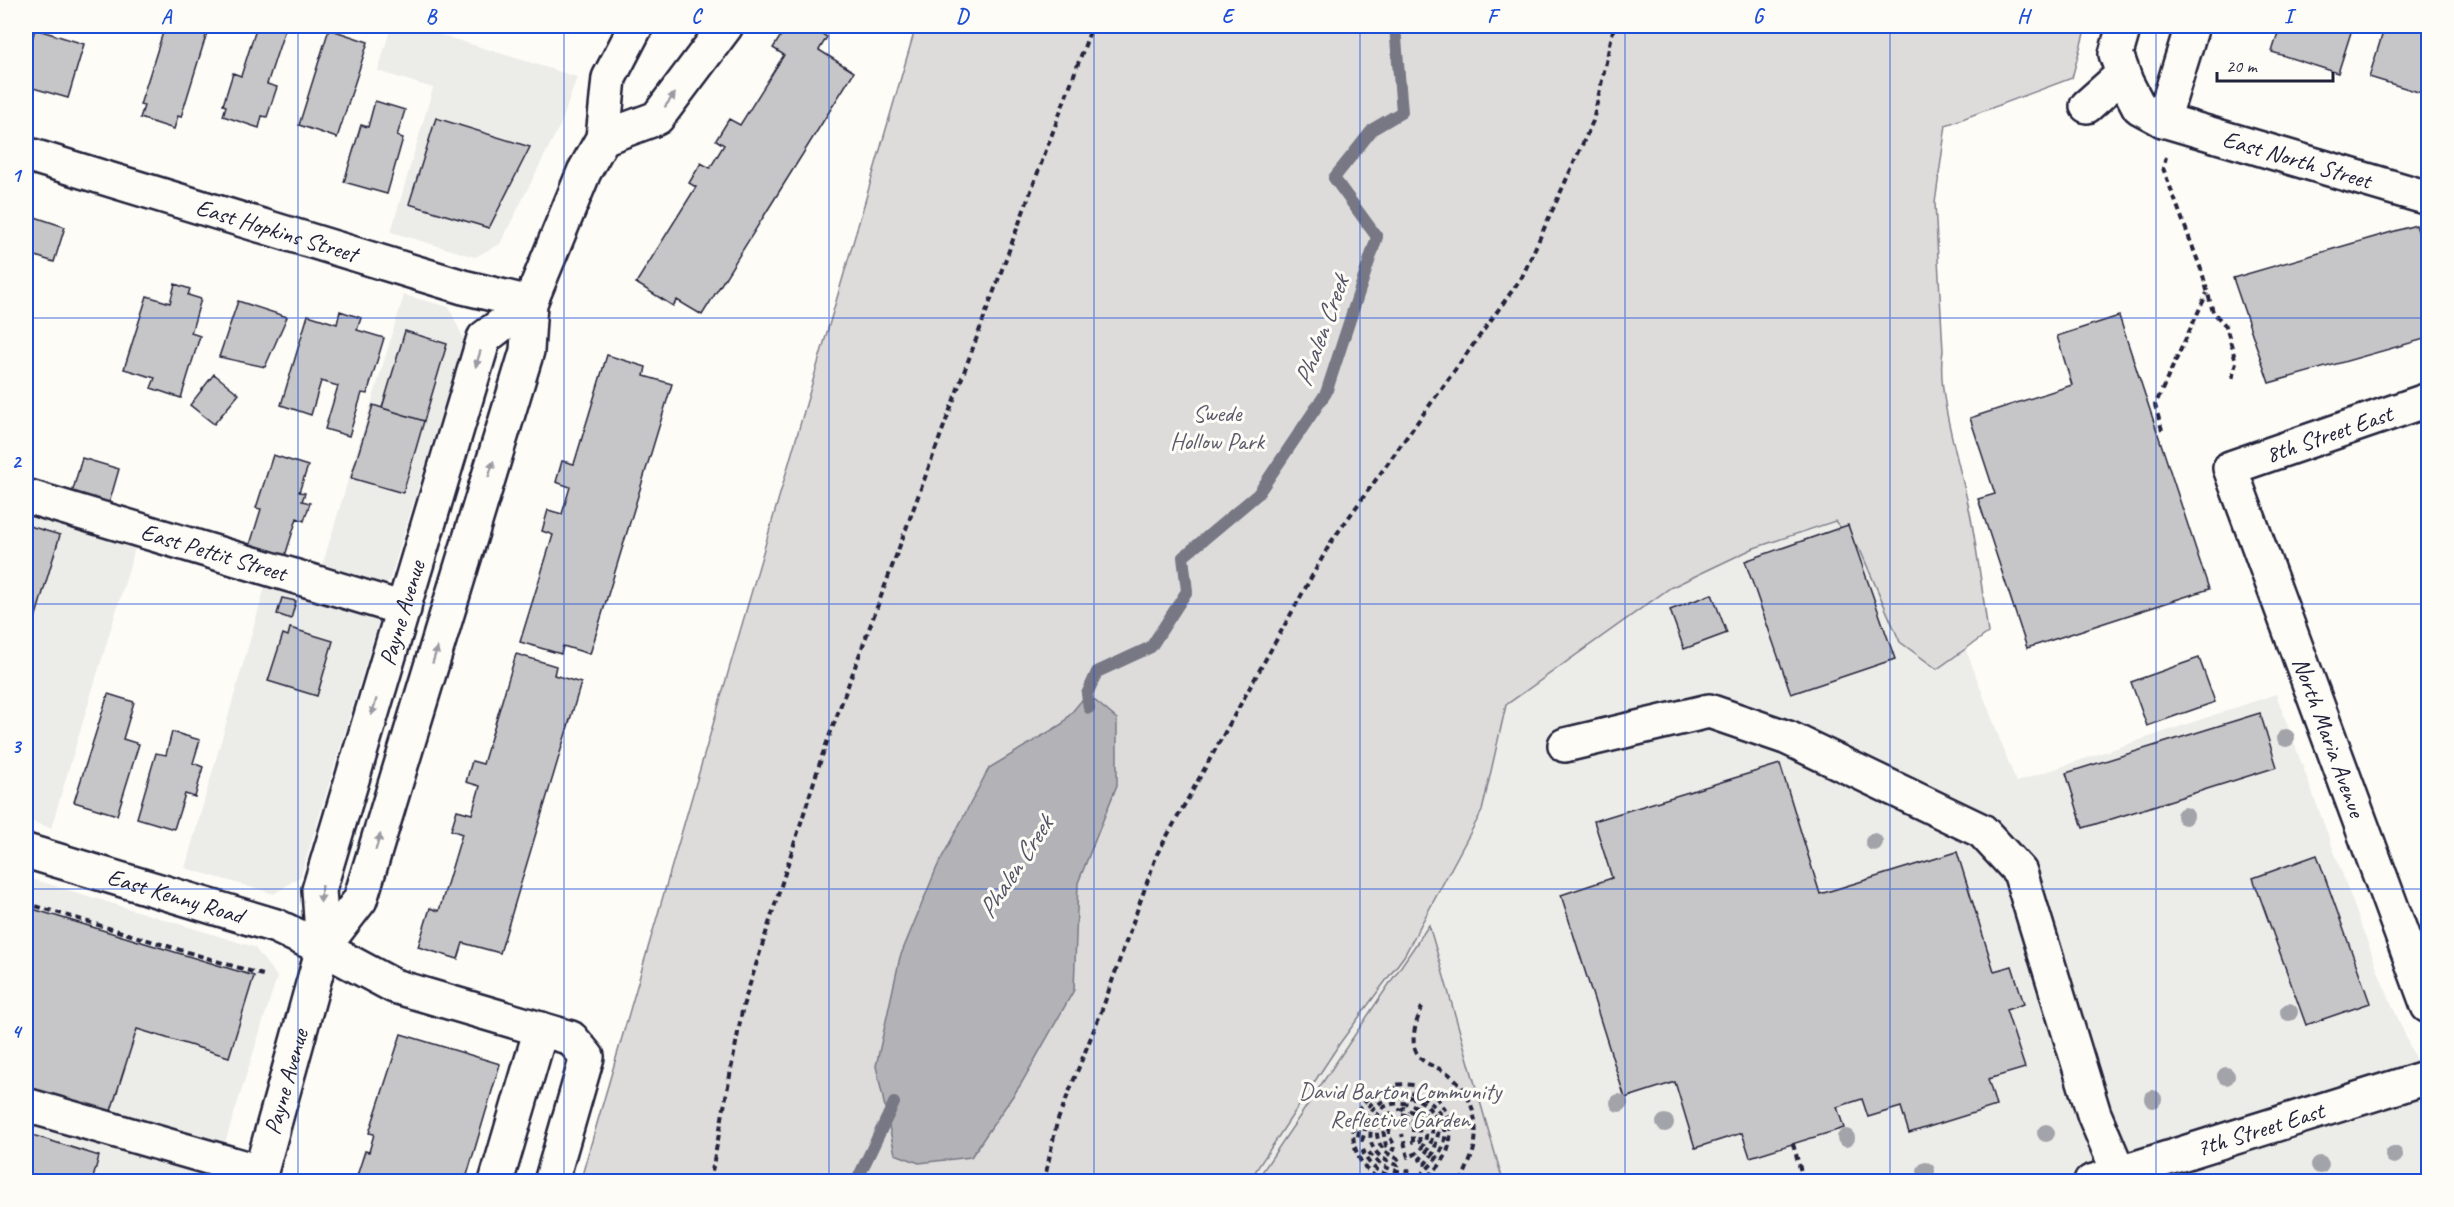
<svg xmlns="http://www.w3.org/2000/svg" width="2454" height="1207" viewBox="0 0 2454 1207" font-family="Caveat,sans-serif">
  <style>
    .built { fill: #ecece9 }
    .green { fill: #dddcdb; stroke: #807f8b; stroke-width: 1.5 }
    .water { fill: #b2b2b7; stroke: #787885; stroke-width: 1.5 }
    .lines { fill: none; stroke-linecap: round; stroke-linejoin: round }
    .stream { stroke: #787885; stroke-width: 12 }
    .building { fill: #c6c6c8; stroke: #22223b; stroke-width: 1.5 }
    .minor-casing { stroke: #22223b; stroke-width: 38 }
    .major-casing { stroke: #22223b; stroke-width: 38 }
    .path { stroke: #22223b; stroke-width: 4; stroke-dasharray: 6 4.5; stroke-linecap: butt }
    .minor { stroke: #fdfcf7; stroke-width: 33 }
    .major { stroke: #fdfcf7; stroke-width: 33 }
    .tree { fill: #a3a3aa }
    .oneway { fill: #9a9aa2 }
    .grid { fill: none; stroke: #1d4ed8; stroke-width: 1.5; stroke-opacity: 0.55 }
    .labels { text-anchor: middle; stroke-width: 6; stroke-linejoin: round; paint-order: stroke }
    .street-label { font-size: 24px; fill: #22223b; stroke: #fdfcf7 }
    .park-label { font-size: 24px; fill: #5a5a6b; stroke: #fdfcf7 }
    .water-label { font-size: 26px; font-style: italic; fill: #545466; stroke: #fdfcf7 }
    .neatline { fill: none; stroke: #1d4ed8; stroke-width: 2 }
    .grid-label { font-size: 20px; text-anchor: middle; font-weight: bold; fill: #1d4ed8 }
  </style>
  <rect width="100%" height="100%" fill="#fdfcf7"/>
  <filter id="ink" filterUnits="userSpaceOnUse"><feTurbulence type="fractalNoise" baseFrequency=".0167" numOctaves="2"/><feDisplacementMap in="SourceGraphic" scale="12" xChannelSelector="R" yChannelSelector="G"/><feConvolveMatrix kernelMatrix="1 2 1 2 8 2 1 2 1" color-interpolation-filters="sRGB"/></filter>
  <g filter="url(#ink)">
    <path class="built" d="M391,26H412L577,77L562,121L500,244L475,257L391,232L433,88L378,71Z
      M404,295L449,307L464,340L389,582L369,590L320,573Z
      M26,507L137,542L51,828L26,820Z
      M1912,507L2016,782L2276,694L2383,984L2428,1088V1181L1249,1182L1340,1043L1404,956L1482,811L1506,705L1670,588L1754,548L1835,521Z
      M267,580L381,613L301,876L274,894L185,868Z
      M26,877L254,947L277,977L213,1181H26Z"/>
    <path class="green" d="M916,26H2086L2072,78L1946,125L1935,203L1943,351C1935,392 1963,474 1971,518C1978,556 1983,595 1988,633L1937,669L1900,642L1861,552L1835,521L1754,548L1670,588L1506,705L1482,811L1404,956L1340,1043L1249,1181L580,1182Z
      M1429,925L1503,1181H1256Z"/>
    <path class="water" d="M1087,694L1117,719V785L1078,883L1074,990L1021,1084L971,1157L919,1163L895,1154L876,1066L900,957L937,867L989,768L1062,724Z"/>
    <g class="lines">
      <path class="stream" d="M1089,708L1087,694L1097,672L1151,647L1187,591L1183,557L1258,494L1326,393L1377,237L1334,178L1373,129L1402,112L1395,26
        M859,1176L894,1103"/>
    </g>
    <path class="building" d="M165,26H209L181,117L178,116L174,129L140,118L144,106L140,105Z
      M257,26H286L267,84L277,87L267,117L262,116L259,128L223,116L226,106L223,105L233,73L241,76Z
      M787,26H808L827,37L819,50L854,72L702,315L677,300L673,306L636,283L696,187L689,183L701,163L710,168L724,145L716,140L729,119L740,125L784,55L773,48Z
      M2280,26H2353L2338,73L2272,52Z
      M2385,26H2428V95L2369,77Z
      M35,29L84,44L68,98L26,86V62Z
      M329,29L368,42L337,138L299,125Z
      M375,101L405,110L397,136L403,138L387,194L344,182L361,125L368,127Z
      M436,118L530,147L489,228L409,204Z
      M26,214L65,227L54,262L26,253Z
      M2416,225L2428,263V338L2269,383L2233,278Z
      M175,284L190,289L188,295L201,299L191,333L200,336L181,398L151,388L155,378L124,369L147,296L170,303Z
      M238,301L287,317L265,367L219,357Z
      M340,311L361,318L357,330L384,338L367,394L362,393L349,436L325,429L338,386L321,381L311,415L281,405L308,315L337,324Z
      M2119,316L2209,589L2027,648L1978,499L1995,494L1970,418L2072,385L2057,336Z
      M405,331L447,344L424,421L382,408Z
      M607,355L646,367L644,376L672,384L590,654L563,646L561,654L520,642L553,535L542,531L548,510L562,514L570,487L556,482L562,461L574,464Z
      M214,374L239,394L214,424L190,405Z
      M373,405L424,421L403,493L351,478Z
      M273,455L308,466L299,492L305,493L302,501L310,503L304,521L297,518L284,559L249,548L261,509L256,508Z
      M82,458L119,469L108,507L71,497Z
      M26,525L60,535L26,649Z
      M1848,525L1895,659L1791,694L1745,561Z
      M1712,594L1727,633L1684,649L1670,610Z
      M282,598L296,601L291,619L277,614Z
      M290,628L333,641L317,696L268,681L283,634L288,636Z
      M516,654L556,666L554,675L581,683L500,953L463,943L458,959L418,947L430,908L439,911L462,834L451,830L457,810L472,814L480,786L466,782L472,761L483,764Z
      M2199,658L2215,702L2147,726L2131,682Z
      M108,694L134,702L123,739L139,744L117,815L74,802Z
      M2260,713L2277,767L2083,828L2066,773Z
      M172,732L200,740L193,763L203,767L195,797L185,794L174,829L137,818L156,753L166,755Z
      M1780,764L1820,894L1957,852L1994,971L2012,966L2024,1004L2006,1010L2025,1068L1988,1079L1996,1106L1909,1133L1901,1107L1868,1117L1862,1099L1837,1107L1844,1128L1750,1157L1742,1133L1695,1148L1675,1082L1625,1098L1561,895L1612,878L1594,821Z
      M2317,855L2370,1003L2306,1025L2253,878Z
      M26,907L254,976L229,1057L137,1029L110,1114L26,1089Z
      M401,1034L500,1064L465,1182H355L365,1151L369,1152L374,1134L369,1133Z
      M26,1133L99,1156L92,1182H26Z"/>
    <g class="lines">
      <defs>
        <g id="minor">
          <path id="s1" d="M2124,26L2116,54L2126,82L2139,107L2163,120L2428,198"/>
          <path d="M2087,106L2123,74"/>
          <path d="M2163,120L2192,26"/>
          <path d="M603,138L657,118L726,26"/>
          <path id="s2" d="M26,154L463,287L530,303"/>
          <path id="s3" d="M2428,400L2230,468L2428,1006"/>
          <path id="s4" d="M26,496L404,609"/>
          <path d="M1565,745L1709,711L1788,738L1982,831L2020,872L2094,1114L2119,1173"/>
          <path id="s5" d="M26,851L276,926L323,948L394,986L571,1038L587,1057L551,1182"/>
          <path d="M323,948L360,900L527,351L530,303L584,172L603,138L609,78L636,26"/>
          <path d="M26,1105L260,1172"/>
          <path id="s6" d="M258,1182L323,948L319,890L484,338L530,303"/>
          <path d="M496,1182L541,1029"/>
        </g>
        <g id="major">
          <path id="s7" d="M2091,1182L2428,1077"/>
        </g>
      </defs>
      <use href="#minor" class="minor-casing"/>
      <use href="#major" class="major-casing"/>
      <path class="path" d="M2166,157L2163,168L2202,272L2213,312L2226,326L2236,362L2232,380
        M2162,430L2155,405L2207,293
        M26,903L266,976
        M1422,1007C1415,1024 1406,1050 1425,1062C1433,1067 1443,1069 1450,1075C1470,1090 1478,1118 1475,1142C1474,1155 1466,1169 1461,1182
        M1793,1144L1804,1182
        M710,1182L743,1006L822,756L1092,26
        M1044,1182L1057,1122L1103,1007L1157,854L1331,542L1522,277L1593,121L1614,26
        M1385,1182C1346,1165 1342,1112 1378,1090L1384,1091L1366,1109L1360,1123L1358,1137L1362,1140C1366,1132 1364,1124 1368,1117C1378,1096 1407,1090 1425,1104C1430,1108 1432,1114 1437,1118L1440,1117V1113C1427,1097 1416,1091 1395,1091L1394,1085C1449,1076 1471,1147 1427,1177L1423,1176V1173C1436,1160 1447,1149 1445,1129L1439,1130L1434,1152L1425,1164H1422L1420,1159C1450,1131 1420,1090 1384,1107C1362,1130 1367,1156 1397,1165L1400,1162L1397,1158C1377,1152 1369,1127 1387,1113H1390L1391,1118L1383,1130L1386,1146L1394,1150L1395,1146L1389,1136V1130L1397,1122L1410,1124L1413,1128V1142H1419C1422,1127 1415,1117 1401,1114L1400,1110L1404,1108C1410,1111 1417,1113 1421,1118C1432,1132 1425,1153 1408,1157L1402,1134
        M1405,1182L1404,1178C1385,1177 1370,1169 1363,1152L1367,1150C1380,1167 1391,1173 1412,1171L1416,1182"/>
      <use href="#minor" class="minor"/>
      <use href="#major" class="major"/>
    </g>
    <g class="tree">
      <circle cx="2286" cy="738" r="9"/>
      <circle cx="2185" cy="816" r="9"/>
      <circle cx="1874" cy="842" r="9"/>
      <circle cx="2289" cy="1012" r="9"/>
      <circle cx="2226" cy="1076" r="9"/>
      <circle cx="2153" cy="1099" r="9"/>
      <circle cx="1619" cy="1103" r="9"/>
      <circle cx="1665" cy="1123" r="9"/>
      <circle cx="2046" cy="1133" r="9"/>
      <circle cx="1846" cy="1138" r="9"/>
      <circle cx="2394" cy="1155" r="9"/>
      <circle cx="2320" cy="1165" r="9"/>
      <circle cx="1926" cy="1171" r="9"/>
    </g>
    <defs><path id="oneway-solid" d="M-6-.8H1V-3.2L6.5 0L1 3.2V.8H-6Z" transform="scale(1.5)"/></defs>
    <g class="oneway">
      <use href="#oneway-solid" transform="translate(670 100) rotate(-53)"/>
      <use href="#oneway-solid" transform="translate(478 359) rotate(107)"/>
      <use href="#oneway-solid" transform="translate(491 469) rotate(-73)"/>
      <use href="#oneway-solid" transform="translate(435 655) rotate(-73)"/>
      <use href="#oneway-solid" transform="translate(374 707) rotate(107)"/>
      <use href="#oneway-solid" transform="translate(378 842) rotate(-73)"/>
      <use href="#oneway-solid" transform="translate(321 894) rotate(93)"/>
    </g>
  </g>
  <path class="grid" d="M298,26V1182M564,26V1182M829,26V1182M1094,26V1182M1360,26V1182M1625,26V1182M1890,26V1182M2156,26V1182M26,318H2428M26,604H2428M26,889H2428"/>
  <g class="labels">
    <g class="street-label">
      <text dy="8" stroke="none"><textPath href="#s1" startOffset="254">East North Street</textPath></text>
      <text dy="8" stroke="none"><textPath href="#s2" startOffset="262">East Hopkins Street</textPath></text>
      <text transform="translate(2329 434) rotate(-19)" y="8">8th Street East</text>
      <text dy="8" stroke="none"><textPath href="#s4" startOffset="196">East Pettit Street</textPath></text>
      <text dy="8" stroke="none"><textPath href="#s6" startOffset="590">Payne Avenue</textPath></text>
      <text dy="8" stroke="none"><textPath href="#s3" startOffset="496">North Maria Avenue</textPath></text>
      <text dy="8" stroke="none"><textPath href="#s5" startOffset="156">East Kenny Road</textPath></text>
      <text dy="8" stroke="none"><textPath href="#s6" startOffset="104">Payne Avenue</textPath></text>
      <text dy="8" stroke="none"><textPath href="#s7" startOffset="177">7th Street East</textPath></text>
    </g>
    <g class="park-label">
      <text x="1217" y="421">Swede<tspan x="1217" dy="28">Hollow Park</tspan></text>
      <text x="1400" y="1099">David Barton Community<tspan x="1400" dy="28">Reflective Garden</tspan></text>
    </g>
    <g class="water-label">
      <text transform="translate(1321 331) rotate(-70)" y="9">Phalen Creek</text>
      <text transform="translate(1015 867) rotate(-57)" y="9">Phalen Creek</text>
    </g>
  </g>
  <rect width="2454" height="1207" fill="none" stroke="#fdfcf7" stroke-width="66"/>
  <path d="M2217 72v9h116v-9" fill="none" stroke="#22223b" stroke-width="3"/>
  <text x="2226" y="72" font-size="18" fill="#22223b" stroke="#fdfcf7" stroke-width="4.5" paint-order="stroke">20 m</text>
  <rect x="33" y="33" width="2388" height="1141" class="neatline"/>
  <g class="grid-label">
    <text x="166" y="23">A</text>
    <text x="431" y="23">B</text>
    <text x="696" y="23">C</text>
    <text x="962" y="23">D</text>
    <text x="1227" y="23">E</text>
    <text x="1492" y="23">F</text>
    <text x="1758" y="23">G</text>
    <text x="2023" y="23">H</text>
    <text x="2288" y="23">I</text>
    <text x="16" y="182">1</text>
    <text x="16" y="468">2</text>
    <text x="16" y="753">3</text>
    <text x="16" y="1038">4</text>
  </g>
</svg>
